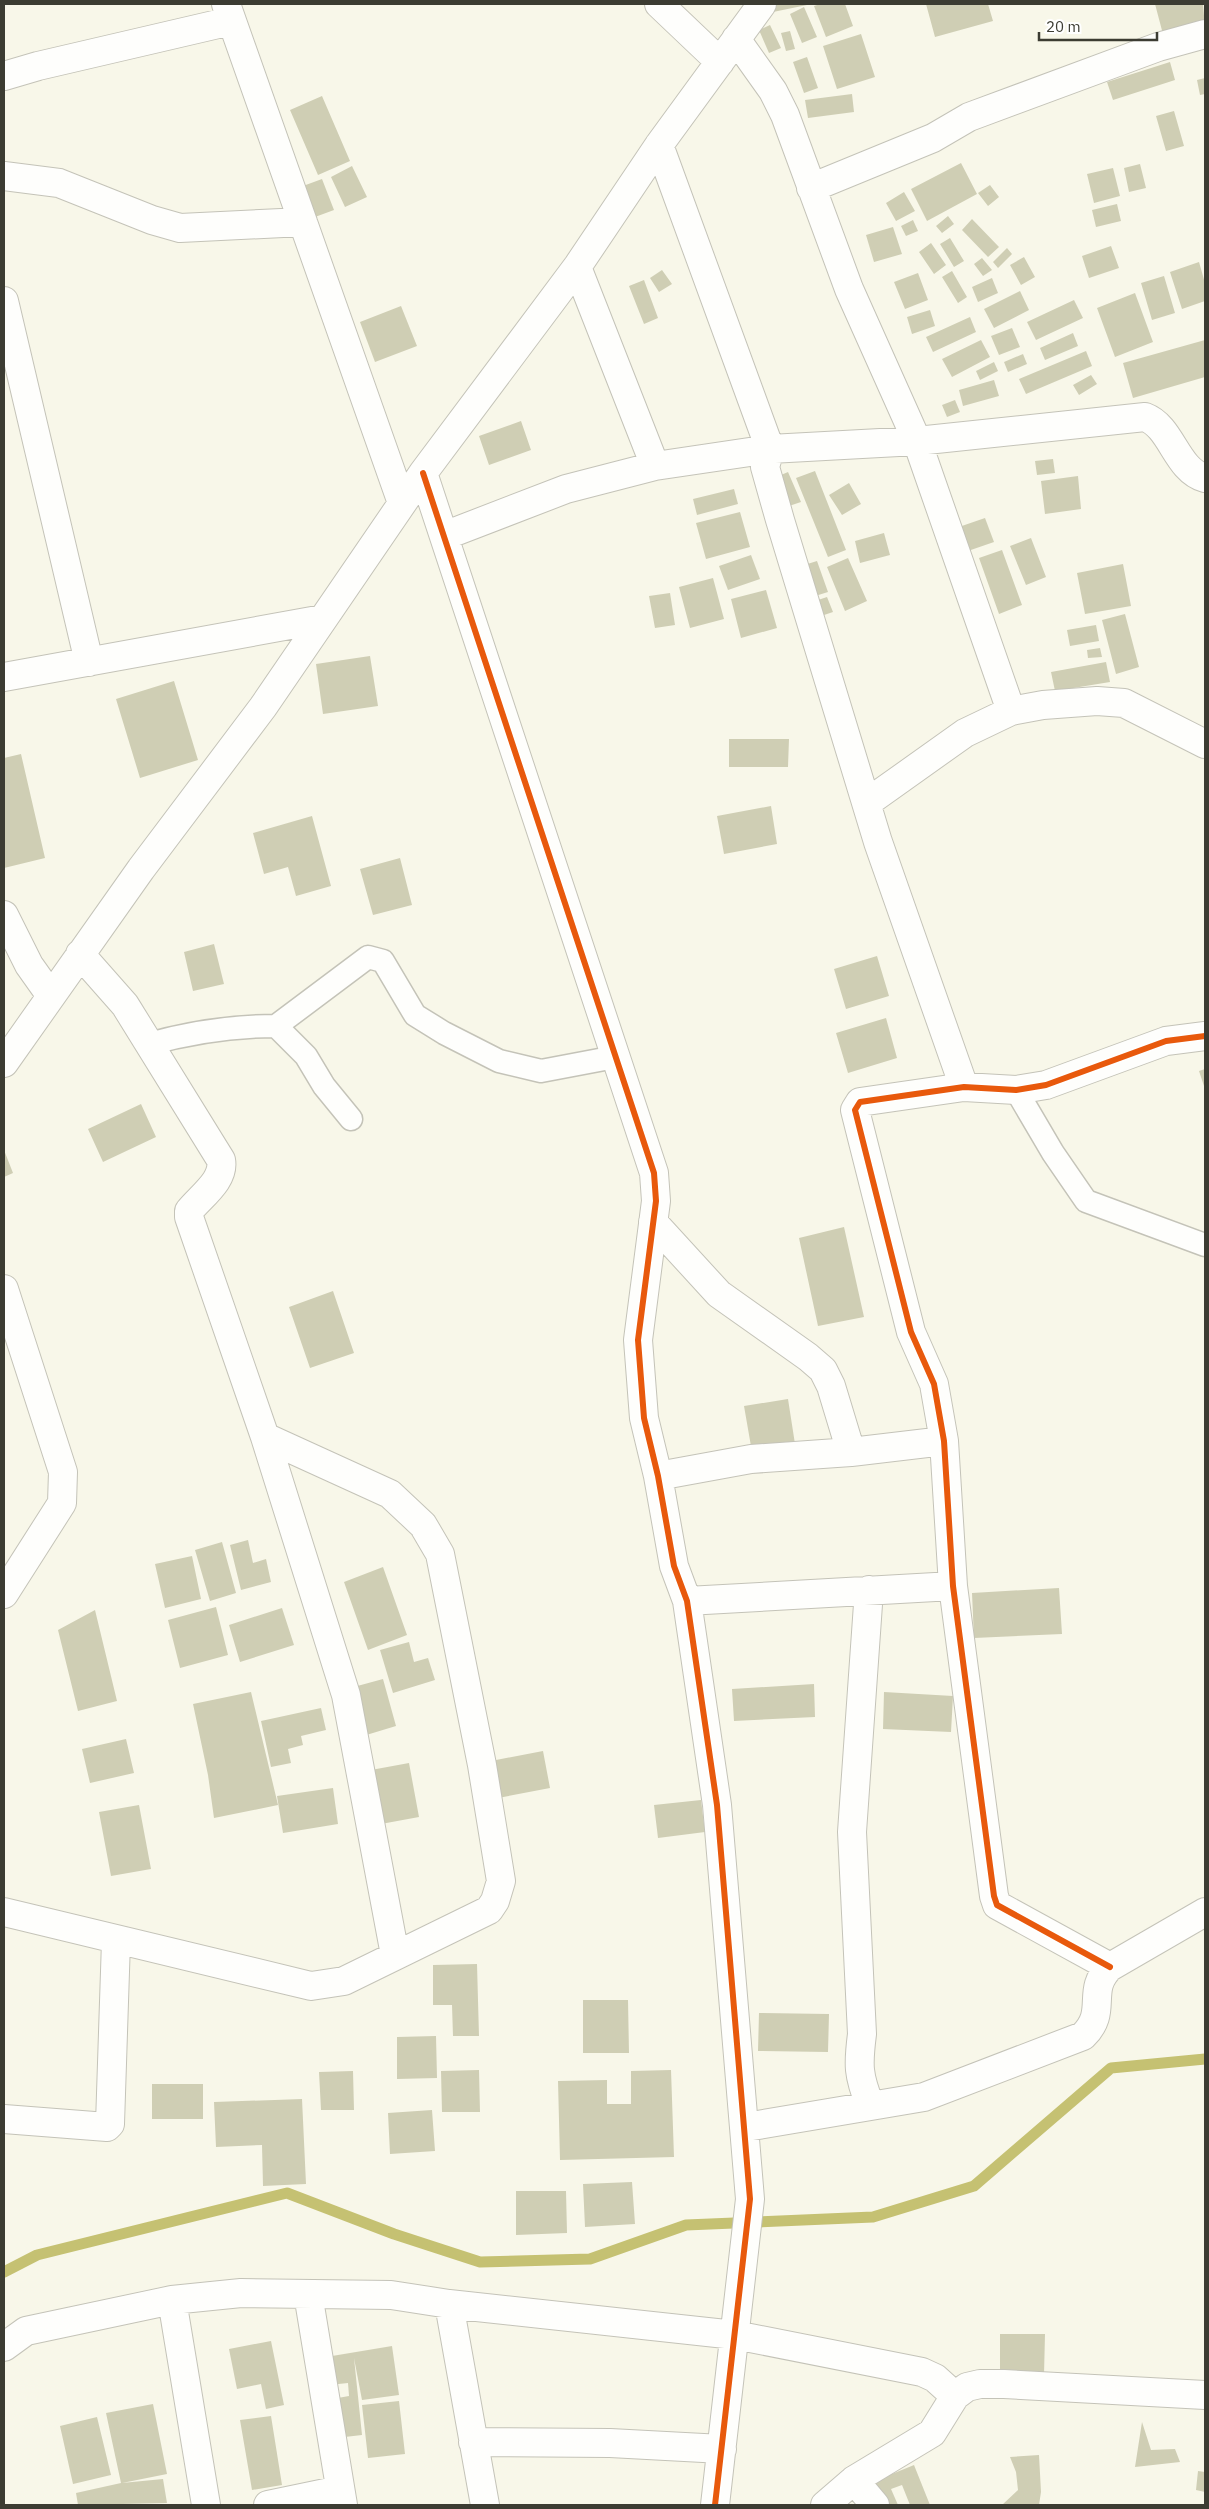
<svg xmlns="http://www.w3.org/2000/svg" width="1209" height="2509" viewBox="0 0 1209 2509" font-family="'IBM Plex Sans',sans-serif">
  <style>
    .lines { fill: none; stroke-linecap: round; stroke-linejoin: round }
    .stream { stroke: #c5c172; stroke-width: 11 }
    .building { fill: #cfceb4 }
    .lane-casing { stroke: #c4c3b8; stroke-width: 25 }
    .street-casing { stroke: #c4c3b8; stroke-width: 30 }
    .lane { stroke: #fefefc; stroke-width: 22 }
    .street { stroke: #fefefc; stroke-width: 28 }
    .cycleway-casing { stroke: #fff; stroke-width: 9 }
    .cycleway { stroke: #e8590c; stroke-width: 6 }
  </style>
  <rect width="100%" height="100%" fill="#f8f7e9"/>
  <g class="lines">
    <path class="stream" d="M4,2272L37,2255L287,2193L394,2234L480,2262L590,2259L686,2225L873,2217L974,2186L1111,2068L1205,2059"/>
  </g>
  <path class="building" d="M771,4H807V5L773,12Z
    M820,4H845L853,26L826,37L814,6Z
    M926,4H988L993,21L935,37Z
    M1155,4H1203L1205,27L1164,38Z
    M804,7L817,37L802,43L790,14Z
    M770,25L781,48L769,53L759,30Z
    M790,31L795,49L786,51L781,33Z
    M861,34L875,77L837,89L823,46Z
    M807,57L818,88L804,93L793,62Z
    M1170,62L1175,80L1113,100L1107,82Z
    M1205,78V94L1200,95L1197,80Z
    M852,94L854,112L808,118L805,100Z
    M322,96L350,161L318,175L290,110Z
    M1174,111L1184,146L1166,151L1156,116Z
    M961,163L977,194L927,221L911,189Z
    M1140,164L1146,188L1129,192L1124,168Z
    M352,166L367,197L345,207L331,177Z
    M1113,168L1120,196L1094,203L1087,174Z
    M322,179L334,210L315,217L303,186Z
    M990,185L999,197L988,206L978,193Z
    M904,192L915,211L896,221L886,203Z
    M1117,204L1121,221L1096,227L1092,210Z
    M948,216L954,224L942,233L936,226Z
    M972,219L999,247L988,257L962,230Z
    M913,220L918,231L906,236L901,226Z
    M893,227L902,254L874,262L866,235Z
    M950,238L964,261L954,267L940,244Z
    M931,243L946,265L934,274L919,252Z
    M1111,246L1119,268L1089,278L1082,256Z
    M1007,248L1012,254L998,268L993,262Z
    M1024,257L1035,277L1021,285L1010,265Z
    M982,258L992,270L983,276L974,264Z
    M1199,262L1205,283V301L1182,309L1170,272Z
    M662,270L672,284L659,292L650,278Z
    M952,271L967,297L958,303L942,277Z
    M918,273L928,300L905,309L894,282Z
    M1164,276L1175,313L1152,320L1141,283Z
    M992,278L998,293L978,302L972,287Z
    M644,280L658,318L644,324L629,286Z
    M1020,291L1029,310L994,328L984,309Z
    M1135,293L1153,342L1115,357L1097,308Z
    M1074,300L1083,318L1036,340L1027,322Z
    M401,306L417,346L375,362L360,322Z
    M930,310L935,326L912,334L907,317Z
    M970,317L976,332L933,352L926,337Z
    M1012,328L1020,347L999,355L991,336Z
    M1073,333L1078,346L1045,360L1040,348Z
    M981,340L990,357L952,377L942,359Z
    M1205,340V377L1133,398L1123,363Z
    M1086,351L1092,366L1026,394L1019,379Z
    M1023,354L1027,364L1008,372L1004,362Z
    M994,362L998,371L980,380L976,371Z
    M1091,375L1097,384L1079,395L1073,385Z
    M994,380L999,396L963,406L959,390Z
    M955,400L960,412L947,417L942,405Z
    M521,421L531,450L489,465L479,436Z
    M1053,459L1055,473L1037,475L1035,461Z
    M815,471L846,550L828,557L796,478Z
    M788,472L801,502L786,507L774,478Z
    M1078,476L1081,509L1045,514L1041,481Z
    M849,483L861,504L842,515L829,495Z
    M734,489L738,504L697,515L693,499Z
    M740,512L750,547L706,559L696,523Z
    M985,518L994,542L965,552L956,528Z
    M884,533L890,555L860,563L855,541Z
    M1031,538L1046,577L1026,585L1010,546Z
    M1002,550L1022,605L999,614L979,558Z
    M751,555L760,579L728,590L719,566Z
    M848,558L867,601L845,611L827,567Z
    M817,561L828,592L812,597L801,566Z
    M1123,564L1131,606L1085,614L1077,573Z
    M713,578L724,619L690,628L679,587Z
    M766,590L777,628L741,638L731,599Z
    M670,593L675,625L655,628L649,596Z
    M827,597L833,612L818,617L812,602Z
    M1125,614L1139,667L1116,674L1102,620Z
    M1096,625L1099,641L1070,646L1067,630Z
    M1100,648L1102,657L1088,658L1087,650Z
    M370,656L378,706L323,714L316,664Z
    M1106,662L1110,682L1055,691L1051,672Z
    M174,681L198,760L140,778L116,699Z
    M729,739H789L788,767H729Z
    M21,754L45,858L4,868V758Z
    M771,806L777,844L724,854L717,816Z
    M312,816L331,886L296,896L288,867L264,874L253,833Z
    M400,858L412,905L373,915L360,869Z
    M214,944L224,984L193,991L184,952Z
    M877,956L889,996L846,1009L834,969Z
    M886,1018L897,1058L848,1073L836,1033Z
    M1205,1069V1089L1199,1071Z
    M141,1104L156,1137L103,1162L88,1129Z
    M4,1150L13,1173L4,1177Z
    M844,1227L864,1317L818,1326L799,1238Z
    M333,1291L354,1353L310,1368L289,1307Z
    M788,1399L795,1444L752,1452L744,1406Z
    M248,1540L253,1563L266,1559L271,1582L241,1590L230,1545Z
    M222,1542L236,1593L210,1601L195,1550Z
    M192,1556L201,1599L165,1608L155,1564Z
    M383,1567L407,1635L368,1650L344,1582Z
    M1059,1588L1062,1634L974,1638L972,1593Z
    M216,1607L228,1655L180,1668L168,1620Z
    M282,1608L294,1645L240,1662L229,1625Z
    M95,1610L117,1701L78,1711L58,1630Z
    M409,1642L414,1662L428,1658L435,1680L393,1693L380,1650Z
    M383,1679L396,1726L363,1736L350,1688Z
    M814,1684L815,1717L734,1721L732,1689Z
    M251,1692L278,1805L214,1818L208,1775L193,1704Z
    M884,1692L953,1696L951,1732L883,1729Z
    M321,1708L326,1730L301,1736L303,1745L288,1749L291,1763L271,1767L261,1721Z
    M126,1739L134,1773L90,1783L82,1749Z
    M543,1751L550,1788L498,1798L491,1761Z
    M409,1763L419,1817L381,1824L371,1770Z
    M333,1788L338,1824L283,1833L277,1796Z
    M701,1800L705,1832L658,1838L654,1805Z
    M139,1805L151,1869L111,1876L99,1812Z
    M477,1964L479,2036H453L452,2005H433V1965Z
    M583,2000H628L629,2053H583Z
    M759,2013L829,2014L828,2052L758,2051Z
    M436,2036L437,2078L397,2079V2037Z
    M479,2070L480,2112H442L441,2071Z
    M671,2070L674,2157L560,2160L558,2081L607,2080V2104H631V2071Z
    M353,2071L354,2110H321L319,2072Z
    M152,2084H203V2119H152Z
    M302,2099L306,2184L263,2186L262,2145L216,2147L214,2102Z
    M432,2110L435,2151L390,2154L388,2113Z
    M632,2182L635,2224L585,2227L583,2184Z
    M516,2191H566L567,2233L516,2235Z
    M1000,2334H1045L1044,2375L1000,2374Z
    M271,2341L284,2405L266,2409L261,2384L237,2389L229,2349Z
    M392,2346L399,2395L362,2400L354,2358L362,2435L336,2438L332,2399L349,2396L348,2383L329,2385L326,2357Z
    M399,2401L405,2454L368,2458L362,2405Z
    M153,2404L167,2474L122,2483L163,2479L167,2503L78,2505L76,2493L121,2483L106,2413Z
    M271,2416L282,2485L252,2490L240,2420Z
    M97,2417L111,2475L73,2484L60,2426Z
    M1142,2422L1151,2450L1175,2449L1180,2462L1135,2467Z
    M1039,2455L1041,2492L1039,2505H1002L1018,2490L1016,2472L1010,2457Z
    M914,2465L930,2505H910L902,2485L891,2489L898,2505H880L870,2483Z
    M1198,2471L1205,2472V2492L1196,2490Z"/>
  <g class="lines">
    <defs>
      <path id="lane" d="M276,1026L368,957L383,961L415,1015L444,1033L499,1061L541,1071L615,1057
        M149,1044C192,1032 233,1026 276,1026L306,1056L324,1086L351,1119
        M1016,1090L1053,1153L1086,1201L1205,1245"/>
      <path id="street" d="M226,4L402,503
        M659,4L720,62
        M736,39L773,91L785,115L849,289L917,441L1011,711
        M4,76L38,66L231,21
        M659,145L770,449L765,467L780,520L878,842L964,1087
        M4,176L59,183L152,220L180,228L303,222
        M811,188L933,138L969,117L1158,47L1205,34
        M577,267L655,466
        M4,301L89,662
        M423,473L654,1173L656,1201L638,1340L644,1418L658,1476L674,1566L687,1601L717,1805L750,2199L715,2505
        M444,536L566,489L655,466L770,449L917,441L1145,417C1172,427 1176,470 1205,478
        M4,677L323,619
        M868,802L965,733L1011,711L1043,705L1097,701L1124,703L1205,744
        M4,915L29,965L51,996
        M80,954L125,1005L221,1160C225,1180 201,1196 189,1211V1217L265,1437L346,1695L395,1955
        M4,1063L141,869L263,707L423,473L577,267L659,145L762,4
        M653,1222L719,1294L808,1357L823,1370L831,1386L851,1452
        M4,1289L63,1472L62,1503L4,1594
        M658,1476L751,1459L851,1452L944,1441
        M869,1590L852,1832L862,2034C858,2065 858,2075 870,2105
        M687,1601L953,1586
        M4,1912L311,1986L344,1981L489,1910L495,1901L501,1881L482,1765L440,1554L423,1525L390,1494L265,1437
        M1110,1967L997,1905L994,1896L953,1586L944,1441L934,1384L911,1332L855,1110L860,1102L964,1087L1016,1090L1046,1085L1166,1041L1205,1036
        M4,2119L107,2127L110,2124L116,1941
        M746,2127L924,2097L1083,2036C1109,2011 1085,1991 1110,1967L1205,1912
        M308,2294L343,2505
        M172,2300L206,2505
        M449,2304L485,2505
        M4,2347L26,2331L172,2300L241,2293L391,2295L449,2304L735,2335L922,2372L935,2378L955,2396
        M473,2442L610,2443L722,2449
        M854,2480L875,2505
        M268,2505L340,2490
        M825,2505L854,2480L932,2433L955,2396L967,2387L980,2384H1004L1205,2395"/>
    </defs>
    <use href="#lane" class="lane-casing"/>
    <use href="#street" class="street-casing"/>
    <use href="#lane" class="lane"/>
    <use href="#street" class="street"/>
    <defs>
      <path id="cycleway" d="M423,473L654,1173L656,1201L638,1340L644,1418L658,1476L674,1566L687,1601L717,1805L750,2199L715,2505
        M1110,1967L997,1905L994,1896L953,1586L944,1441L934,1384L911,1332L855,1110L860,1102L964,1087L1016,1090L1046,1085L1166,1041L1205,1036"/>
    </defs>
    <use href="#cycleway" class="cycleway-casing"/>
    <use href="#cycleway" class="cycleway"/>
  </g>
  <rect width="1209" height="2509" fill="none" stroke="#3c3c32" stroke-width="10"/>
  <path d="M1039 32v8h118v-8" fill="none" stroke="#3c3c32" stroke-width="2.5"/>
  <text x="1046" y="32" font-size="15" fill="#3c3c32" stroke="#ffffff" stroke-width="4" paint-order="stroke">20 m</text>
</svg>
